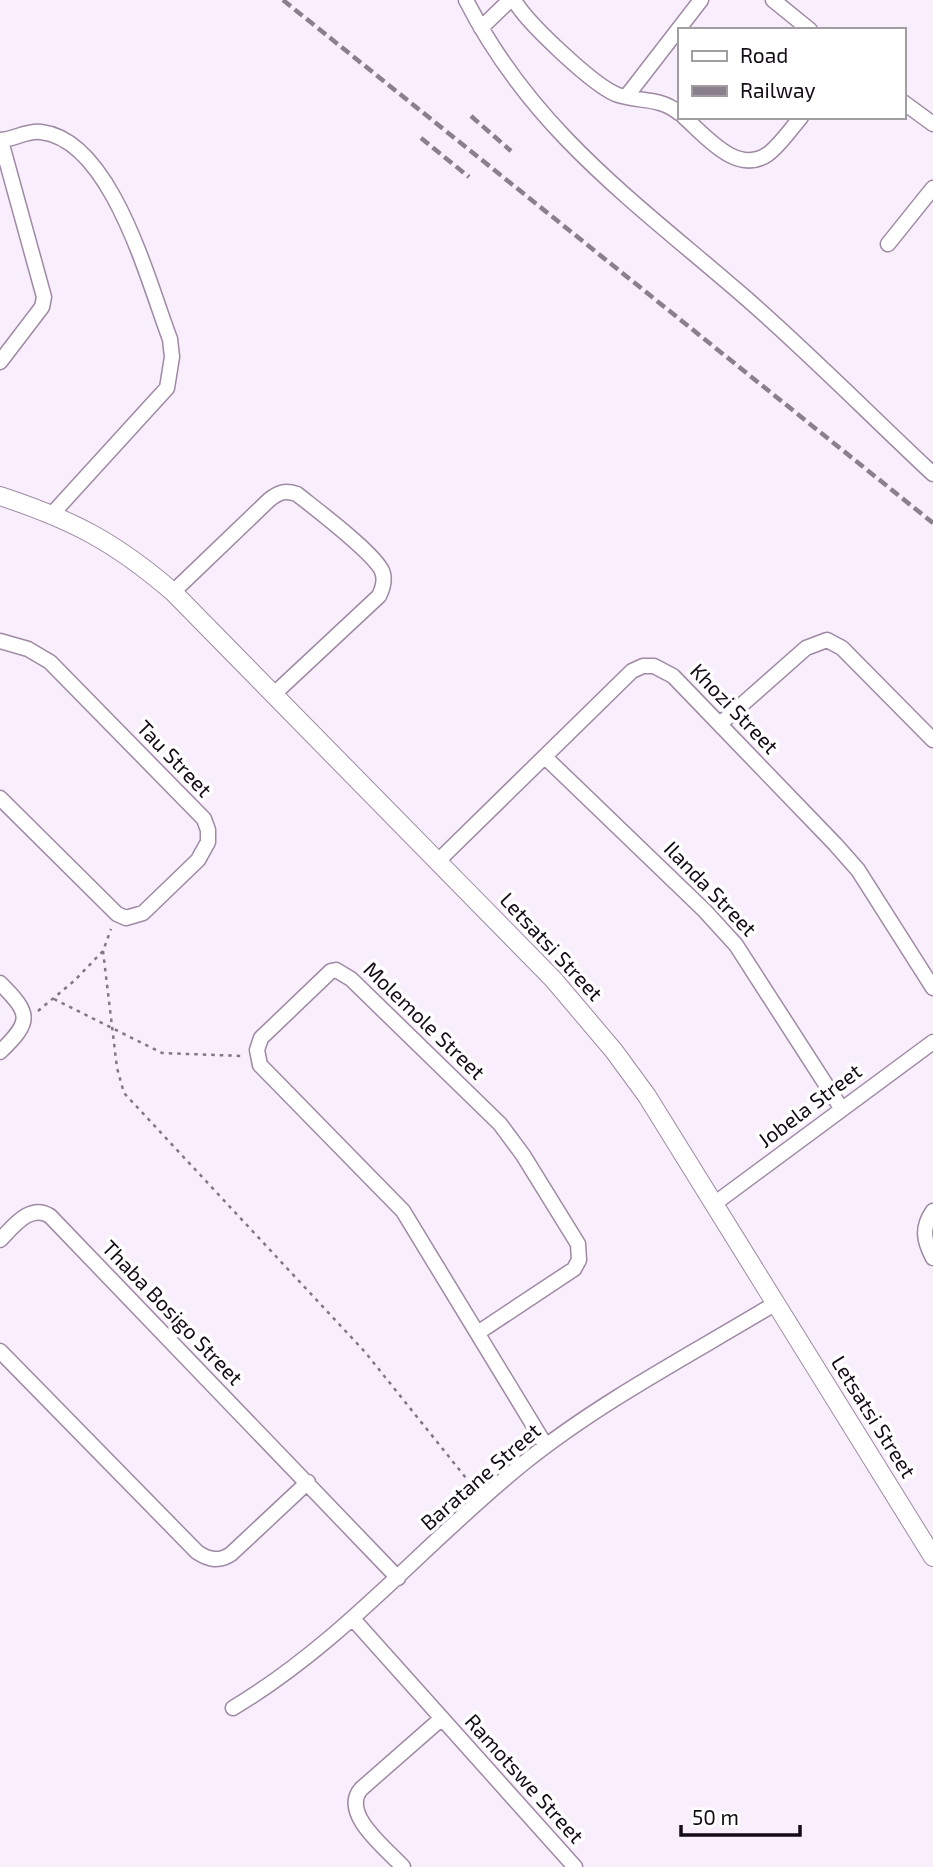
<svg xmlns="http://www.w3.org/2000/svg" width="933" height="1867" viewBox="0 0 933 1867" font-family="'Exo 2',sans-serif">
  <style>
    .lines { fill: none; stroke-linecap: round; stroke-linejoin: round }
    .minor-casing { stroke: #9f89a5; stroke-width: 17 }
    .tertiary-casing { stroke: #9f89a5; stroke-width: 20 }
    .path { stroke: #807783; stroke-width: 2.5; stroke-dasharray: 3.5 5; stroke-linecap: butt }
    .minor { stroke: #fff; stroke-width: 14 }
    .tertiary { stroke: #fff; stroke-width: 18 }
    .rail { stroke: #8a808c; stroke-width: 4.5; stroke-dasharray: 10 5; stroke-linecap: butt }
    .labels { text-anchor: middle; stroke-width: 7; stroke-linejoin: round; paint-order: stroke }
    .street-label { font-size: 21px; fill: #130b15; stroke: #fff }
  </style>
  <rect width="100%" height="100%" fill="#f9effc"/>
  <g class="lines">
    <defs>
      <path id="minor" d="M466,0C533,132 639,205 747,299C811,355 871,416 933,474
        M514,0C526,22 595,87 618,95C639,102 660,97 679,113
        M773,0L810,30
        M481,28L510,0
        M626,97L701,0
        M903,102L933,124
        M684,117C705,135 737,176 768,154C780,145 791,129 801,117
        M0,140C13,140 27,130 41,132C112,140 148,282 170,339L172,357L167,388L53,513
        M888,244L933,188
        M0,362L42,307L44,297L1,141
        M173,592L269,500C279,492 285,490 297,494C317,510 369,549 381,569C386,578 383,588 379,596L274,694
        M0,641L28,649L50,662L204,819L208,830V842L198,860L143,913L126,918L117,914L0,798
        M720,724L806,648L827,640L842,648L933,740
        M545,757L705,911L736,945L841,1108
        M438,861L632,671L643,666H654L673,676L835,844L858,870L933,988
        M0,983C31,1014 32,1021 0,1052
        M714,1204L933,1042
        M933,1211C921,1228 924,1241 933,1258
        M0,1240C13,1227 30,1203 50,1216L398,1578
        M479,1332L574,1269L579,1260L578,1244L523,1155L500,1124L351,979L336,970L331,971L261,1038L257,1050L260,1065L403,1211L546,1446
        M0,1351L197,1552C209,1560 219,1562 231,1554L308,1482
        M353,1619L575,1867
        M233,1708C346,1640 423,1544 525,1462C601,1401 692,1354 776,1303
        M403,1867C387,1849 340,1814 361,1789L442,1718"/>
      <path id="tertiary" d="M0,496C73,520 115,542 173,592L553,979L614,1051L647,1096L933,1557"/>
    </defs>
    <use href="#minor" class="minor-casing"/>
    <use href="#tertiary" class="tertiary-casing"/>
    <path class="path" d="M103,951L117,1068L124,1093L365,1352L474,1488
      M54,999L162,1053L243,1056
      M38,1011L74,981L103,951L111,929"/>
    <use href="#minor" class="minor"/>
    <use href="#tertiary" class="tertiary"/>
    <path class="rail" d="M283,0L933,523
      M471,116L511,151
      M421,138L469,177"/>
  </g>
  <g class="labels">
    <g class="street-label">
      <text transform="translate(734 709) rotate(46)" y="7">Khozi Street</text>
      <text transform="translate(174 759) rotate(46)" y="7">Tau Street</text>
      <text transform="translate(710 889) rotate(46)" y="7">Ilanda Street</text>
      <text transform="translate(551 947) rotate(47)" y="7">Letsatsi Street</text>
      <text transform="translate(424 1021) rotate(44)" y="7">Molemole Street</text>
      <text transform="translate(810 1106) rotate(-37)" y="7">Jobela Street</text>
      <text transform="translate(172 1313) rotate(46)" y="7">Thaba Bosigo Street</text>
      <text transform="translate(873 1417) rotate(58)" y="7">Letsatsi Street</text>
      <text transform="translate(481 1477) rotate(-41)" y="7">Baratane Street</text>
      <text transform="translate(524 1779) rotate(48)" y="7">Ramotswe Street</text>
    </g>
  </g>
  <rect x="678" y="28" width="228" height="91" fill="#ffffff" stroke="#a19da1" stroke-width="2"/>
  <rect x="692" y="51" width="35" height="10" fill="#ffffff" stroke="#a19da1" stroke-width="2"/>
  <text x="740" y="63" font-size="21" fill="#130b15">Road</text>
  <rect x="692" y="86" width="35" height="10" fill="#8a808c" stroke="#a19da1" stroke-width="2"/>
  <text x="740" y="98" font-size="21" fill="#130b15">Railway</text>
  <path d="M681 1825v10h119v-10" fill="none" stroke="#130b15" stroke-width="3.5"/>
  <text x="692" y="1825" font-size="21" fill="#130b15" stroke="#ffffff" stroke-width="5" paint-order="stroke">50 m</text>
</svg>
